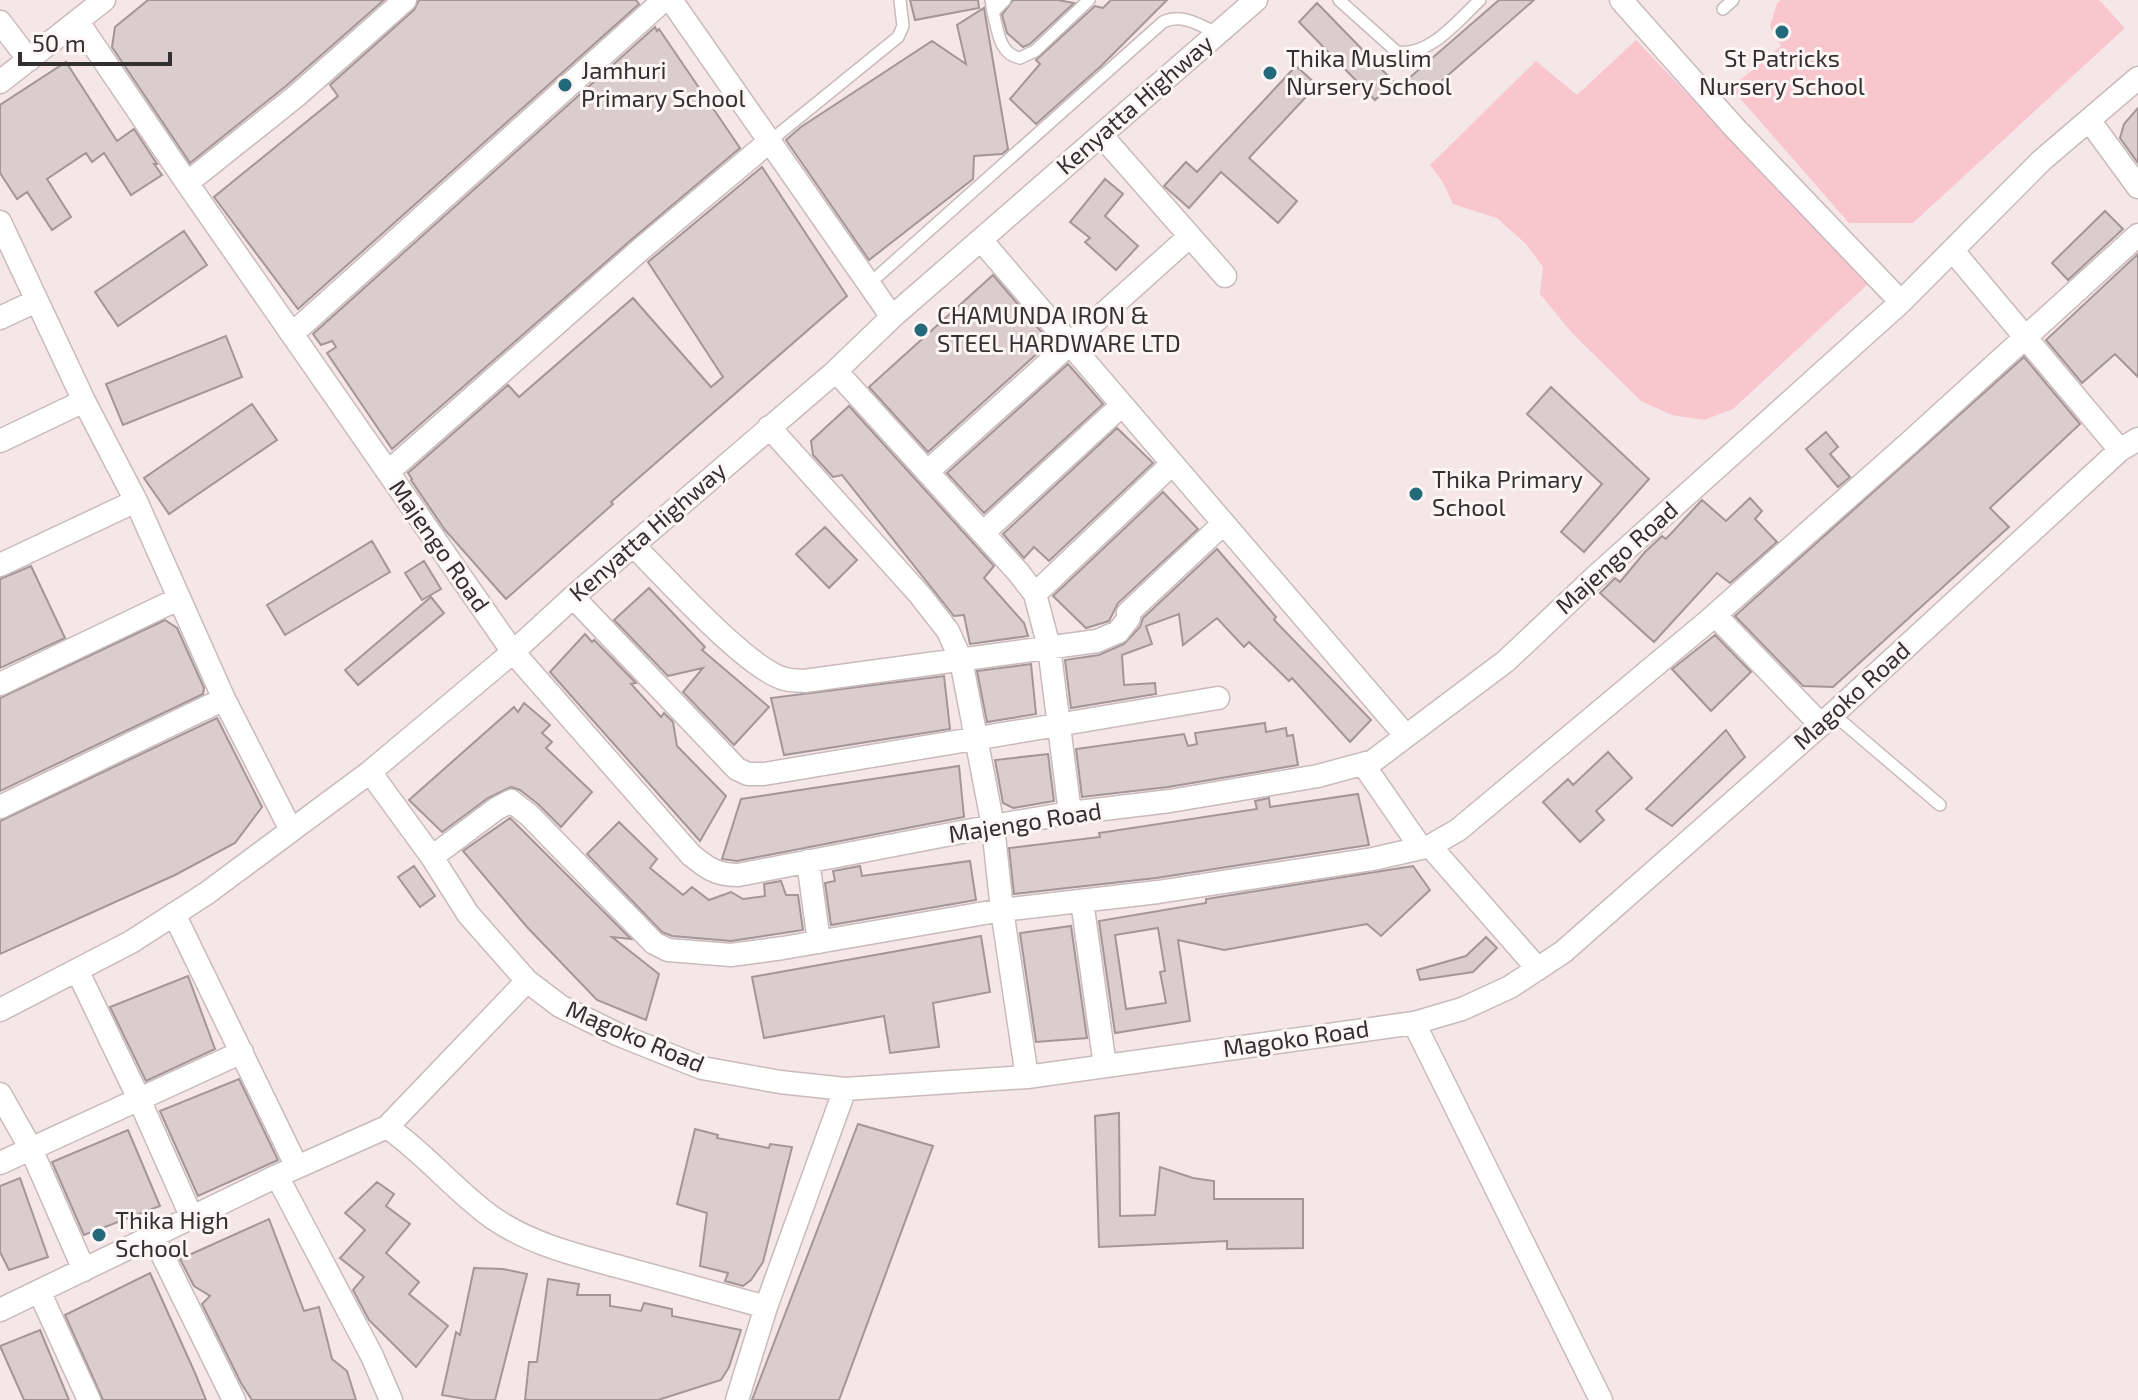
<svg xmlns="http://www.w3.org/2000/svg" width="2138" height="1400" viewBox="0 0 2138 1400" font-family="'Exo 2',sans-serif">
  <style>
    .green { fill: #f9c6ce }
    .building { fill: #dbccce; stroke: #a39698; stroke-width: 2; fill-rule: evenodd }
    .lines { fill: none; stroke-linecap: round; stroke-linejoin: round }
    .lane-casing { stroke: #c9bbbd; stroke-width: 14 }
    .street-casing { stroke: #c9bbbd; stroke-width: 25 }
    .lane { stroke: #fff; stroke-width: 11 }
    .street { stroke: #fff; stroke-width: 22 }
    .poi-dot { fill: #24697a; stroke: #fef5f6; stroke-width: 3 }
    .labels { text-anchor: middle; stroke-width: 6; stroke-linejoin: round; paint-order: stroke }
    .poi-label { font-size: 24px; fill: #342f30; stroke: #fef5f6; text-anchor: start }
    .street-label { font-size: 24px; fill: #342f30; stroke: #fef5f6 }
  </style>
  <rect width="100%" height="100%" fill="#f5e6e8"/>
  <path class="green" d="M1781,0H2099L2125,28L1913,223H1849L1731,88L1781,46L1770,27L1777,3Z
    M1636,40L1868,284L1733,409L1704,420L1672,415L1641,401L1572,333L1540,294L1543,267L1526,244L1497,218L1453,204L1442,181L1430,165L1536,61L1577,95Z"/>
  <path class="building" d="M148,0H384L286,86L190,163L112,47L115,27Z
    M419,0H636L639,4L298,309L214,197L338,96L330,85L414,10Z
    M910,0H978L979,8L915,20Z
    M1013,0H1058L1074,3L1030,44L1023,47L1007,33L1002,15Z
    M1111,0H1167L1101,66L1036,124L1010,99L1040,64L1036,60L1095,6L1103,8Z
    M1499,0H1534L1423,97L1408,79Z
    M1317,3L1394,82L1375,100L1299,22Z
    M984,8L1008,149L1002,154L974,156L973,179L869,260L786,140L801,127L932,41L966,64L957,25Z
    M655,27L657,31L659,29L740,148L631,240L392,449L327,353L336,347L332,341L321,345L313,334Z
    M66,62L117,141L134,129L157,164H154L162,175L131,195L104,153L92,162L86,153L47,179L71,217L52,230L27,192L17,199L0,173V105Z
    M1296,66L1317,85L1249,158L1297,201L1278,223L1221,172L1189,208L1164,186L1186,162L1197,172Z
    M2138,108V163L2120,138L2124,124Z
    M762,167L847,296L611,502L613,504L506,599L445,530L411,480L412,479L408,473L508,385L519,397L633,298L711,387L723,377L648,262Z
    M1105,179L1123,194L1105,216L1138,246L1116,270L1085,242L1090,238L1070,222Z
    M2105,211L2123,229L2068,280L2052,263Z
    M184,231L207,265L118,326L95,292Z
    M2138,254V377L2115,354L2082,383L2046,340Z
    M993,275L1050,342L928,452L869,387Z
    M226,336L242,377L123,425L106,384Z
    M2024,357L2080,424L1990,508L2009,527L1833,687L1803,686L1735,616Z
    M1068,364L1103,404L984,513L947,473Z
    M1551,387L1649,479L1584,552L1561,532L1602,484L1527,414Z
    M252,404L277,440L169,514L144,478Z
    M849,406L994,566L984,578L1024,623L1028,636L970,644L964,615L954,616L842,475L833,477L813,455L811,441Z
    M1117,428L1153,463L1049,561L1034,547L1024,558L1003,534Z
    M1826,432L1838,447L1830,454L1850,477L1838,487L1806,449Z
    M1163,492L1198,529L1118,603L1109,621L1086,628L1053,596Z
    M1750,498L1762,511L1755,519L1777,542L1730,583L1717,573L1654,642L1600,593L1615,578L1620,582L1645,552L1662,536L1666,539L1702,500L1726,521Z
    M825,527L857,560L829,588L796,554Z
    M372,541L390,572L285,635L267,605Z
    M1217,549L1276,617L1274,620L1371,720L1350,742L1292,678L1289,681L1249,642L1244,647L1217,618L1183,645L1179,614L1146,626L1152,644L1122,655L1124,685L1155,683L1156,694L1071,708L1065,660L1099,655L1124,644L1140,627L1143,618Z
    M424,561L441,589L422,600L405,573Z
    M31,566L65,638L0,668V579Z
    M649,588L705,647L702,650L769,707L734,745L683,692L703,668L668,676L614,620Z
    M431,597L444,613L358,685L345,670Z
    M165,620L177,628L204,688L203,694L0,791V698Z
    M585,634L592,642L594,640L636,683L631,684L661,717L664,713L673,722L677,746L726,796L700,841L550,672Z
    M1715,635L1751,672L1711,711L1672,669Z
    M1031,664L1036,714L987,722L977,671Z
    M944,676L950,729L784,755L771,698Z
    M524,703L550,725L542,733L552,742L546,748L592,792L561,827L538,804L520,790L511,787L488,798L442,832L409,800L514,707L518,712Z
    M217,718L262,807L235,843L175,875L0,954V821Z
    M1265,723L1266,732L1286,728L1287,736L1293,735L1298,765L1168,787L1082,797L1076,749L1184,734L1188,746L1197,744L1195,733Z
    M1726,730L1745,757L1672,826L1646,809Z
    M1608,752L1632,778L1596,811L1604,820L1580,842L1543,802L1568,779L1573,785Z
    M1048,754L1054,801L1013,808L1003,803L995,760Z
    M959,766L964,817L737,861L722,859L741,799Z
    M1358,794L1369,845L1156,878L1014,894L1009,848L1100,837L1099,833L1257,809L1255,801L1269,798L1270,807Z
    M510,818L631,939L612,937L659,974L646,1020L597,1000L527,927L463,851Z
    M619,822L657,859L650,868L683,895L692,887L709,900L731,892L743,899L765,896L764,884L781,881L786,895H798L803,930L731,941L672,936L662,932L587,854Z
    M970,861L976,900L831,925L825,883L835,881L833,871L860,866L862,876Z
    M414,866L435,896L420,907L398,877Z
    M1413,866L1430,890L1381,936L1367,924L1224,950L1178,940L1190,1021L1115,1033L1099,921L1206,903V899ZM1158,928L1165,971L1160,972L1166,1003L1126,1009L1115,935Z
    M1071,926L1087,1038L1036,1042L1020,933Z
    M981,936L990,992L933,1003L939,1047L890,1053L884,1016L764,1038L752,977Z
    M1486,937L1497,948L1473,972L1420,980L1417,970L1466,956Z
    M188,976L215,1049L146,1081L110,1007Z
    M239,1079L278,1160L198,1196L160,1111Z
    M1119,1113L1120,1216L1155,1215L1160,1167L1193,1178L1214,1181V1199H1303V1248L1227,1249V1241L1099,1247L1095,1116Z
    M858,1124L933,1146L839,1400H752Z
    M695,1129L718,1135L717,1138L769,1148L770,1144L792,1147L763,1262L751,1280L743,1286L725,1281L728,1273L700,1266L707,1213L677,1204Z
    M128,1130L160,1206L84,1235L52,1162Z
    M20,1178L48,1257L9,1270L0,1252V1186Z
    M377,1182L394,1194L386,1206L410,1224L386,1253L419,1282L409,1294L448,1326L416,1367L369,1320L353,1290L364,1277L340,1258L365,1230L345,1213Z
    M269,1219L304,1311L319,1307L332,1359L347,1371L356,1400H252L241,1383L202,1304L210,1296L194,1286L180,1259Z
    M474,1268L503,1269L527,1274L495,1400H471L442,1395L456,1332L460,1335Z
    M150,1273L195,1373L206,1400H103L65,1315Z
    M548,1279L579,1284L577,1295H610V1306L641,1311L644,1303L672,1309V1316L741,1330L729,1367L721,1380L658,1400H525L529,1362H537Z
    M40,1330L69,1400H24L0,1346Z"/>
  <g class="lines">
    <defs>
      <path id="lane" d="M991,0L993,12L1005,0
        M1339,0L1397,52C1430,57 1458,20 1480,0
        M1723,9L1733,0
        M993,12C998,31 999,54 1020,58L1035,51L1089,0
        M770,141L898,37L903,26L900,0
        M869,284L1163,22C1182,13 1200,25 1218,34
        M1833,714L1940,805"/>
      <path id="street" d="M671,0L892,317
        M1621,0L1733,126L1901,302
        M0,22L29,60
        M78,22L187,183L513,652L691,855C707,868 716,875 738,875L993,826L1070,813L1170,801L1318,776L1373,761L1506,661L1595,577L1901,302L2041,161L2138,78
        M0,82L104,0
        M2089,120L2138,187
        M1101,135L1225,276
        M187,183L295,97L405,0
        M0,222L84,401L136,501L224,699L291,830
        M981,240L1406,736
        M1953,251L2120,450
        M0,318L36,301
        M292,334L664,0
        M836,371L1018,572L1035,594L1049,647L1070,813
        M769,427L920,595L948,631L961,660L993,826L1002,910L1027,1077
        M0,441L84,401
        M388,472L640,250L770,141
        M927,472L1190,236
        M983,533L1122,405
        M633,545C664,576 748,670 785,679C791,681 798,680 804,681L1097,641L1118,632L1129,618L1128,613L1223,524
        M0,565L136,501
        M1035,594L1172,464
        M573,597L737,769L748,774H764L1218,698
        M1715,615L1821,725
        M0,684L178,599
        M1363,764L1421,848
        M370,772L432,857L468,914L527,981L560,1006L617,1034L702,1068L780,1082L845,1089L1027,1077L1414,1023L1462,1009L1510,987L1563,952L1833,714L2120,450L2138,439
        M0,807L224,699
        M1430,846L1538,969
        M432,857L496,809L511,801L529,815L654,943L668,950L731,955L783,948L1002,910L1158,892L1373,859L1430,846L1458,830L1707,622L1909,443L2138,235
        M808,861L819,942
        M1082,901L1105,1066
        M174,914L297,1167
        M77,970L139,1099L192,1218
        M0,1010L131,942L207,893L370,772L513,652L573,597L836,371L892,317L1256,0
        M1414,1023L1601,1400
        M0,1094L31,1149L84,1270
        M387,1127L527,981
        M0,1163L242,1052
        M277,1176L372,1356L391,1400
        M153,1236L234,1400
        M39,1291L89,1400
        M0,1310L277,1176L387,1127C426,1154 455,1191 493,1218C532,1245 580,1256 624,1268C672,1281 719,1294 766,1307
        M737,1400L766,1307L845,1089"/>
    </defs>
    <use href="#lane" class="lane-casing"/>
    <use href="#street" class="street-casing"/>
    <use href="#lane" class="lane"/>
    <use href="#street" class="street"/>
  </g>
  <g class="poi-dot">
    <circle cx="1782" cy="32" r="8"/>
    <circle cx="1270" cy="73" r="8"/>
    <circle cx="565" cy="85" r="8"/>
    <circle cx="921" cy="330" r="8"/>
    <circle cx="1416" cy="494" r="8"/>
    <circle cx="99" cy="1235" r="8"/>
  </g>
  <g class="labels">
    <g class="poi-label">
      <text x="1286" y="67">Thika Muslim<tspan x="1286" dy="28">Nursery School</tspan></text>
      <text x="1782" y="67" text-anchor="middle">St Patricks<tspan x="1782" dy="28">Nursery School</tspan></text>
      <text x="581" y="79">Jamhuri<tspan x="581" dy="28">Primary School</tspan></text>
      <text x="937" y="324">CHAMUNDA IRON &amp;<tspan x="937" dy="28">STEEL HARDWARE LTD</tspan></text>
      <text x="1432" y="488">Thika Primary<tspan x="1432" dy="28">School</tspan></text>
      <text x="115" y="1229">Thika High<tspan x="115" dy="28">School</tspan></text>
    </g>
    <g class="street-label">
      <text transform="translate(1135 105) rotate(-41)" y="8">Kenyatta Highway</text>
      <text transform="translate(648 532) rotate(-41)" y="8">Kenyatta Highway</text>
      <text transform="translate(439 546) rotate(55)" y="8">Majengo Road</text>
      <text transform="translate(1617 558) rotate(-42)" y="8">Majengo Road</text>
      <text transform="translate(1852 696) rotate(-42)" y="8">Magoko Road</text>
      <text transform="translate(1025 823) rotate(-9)" y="8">Majengo Road</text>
      <text transform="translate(635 1037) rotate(23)" y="8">Magoko Road</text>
      <text transform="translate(1296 1039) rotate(-8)" y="8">Magoko Road</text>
    </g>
  </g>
  <path d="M20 52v12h150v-12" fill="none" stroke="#342f30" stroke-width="4"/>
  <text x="32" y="52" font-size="24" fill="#342f30" stroke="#fef5f6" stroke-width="6" paint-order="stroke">50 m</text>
</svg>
